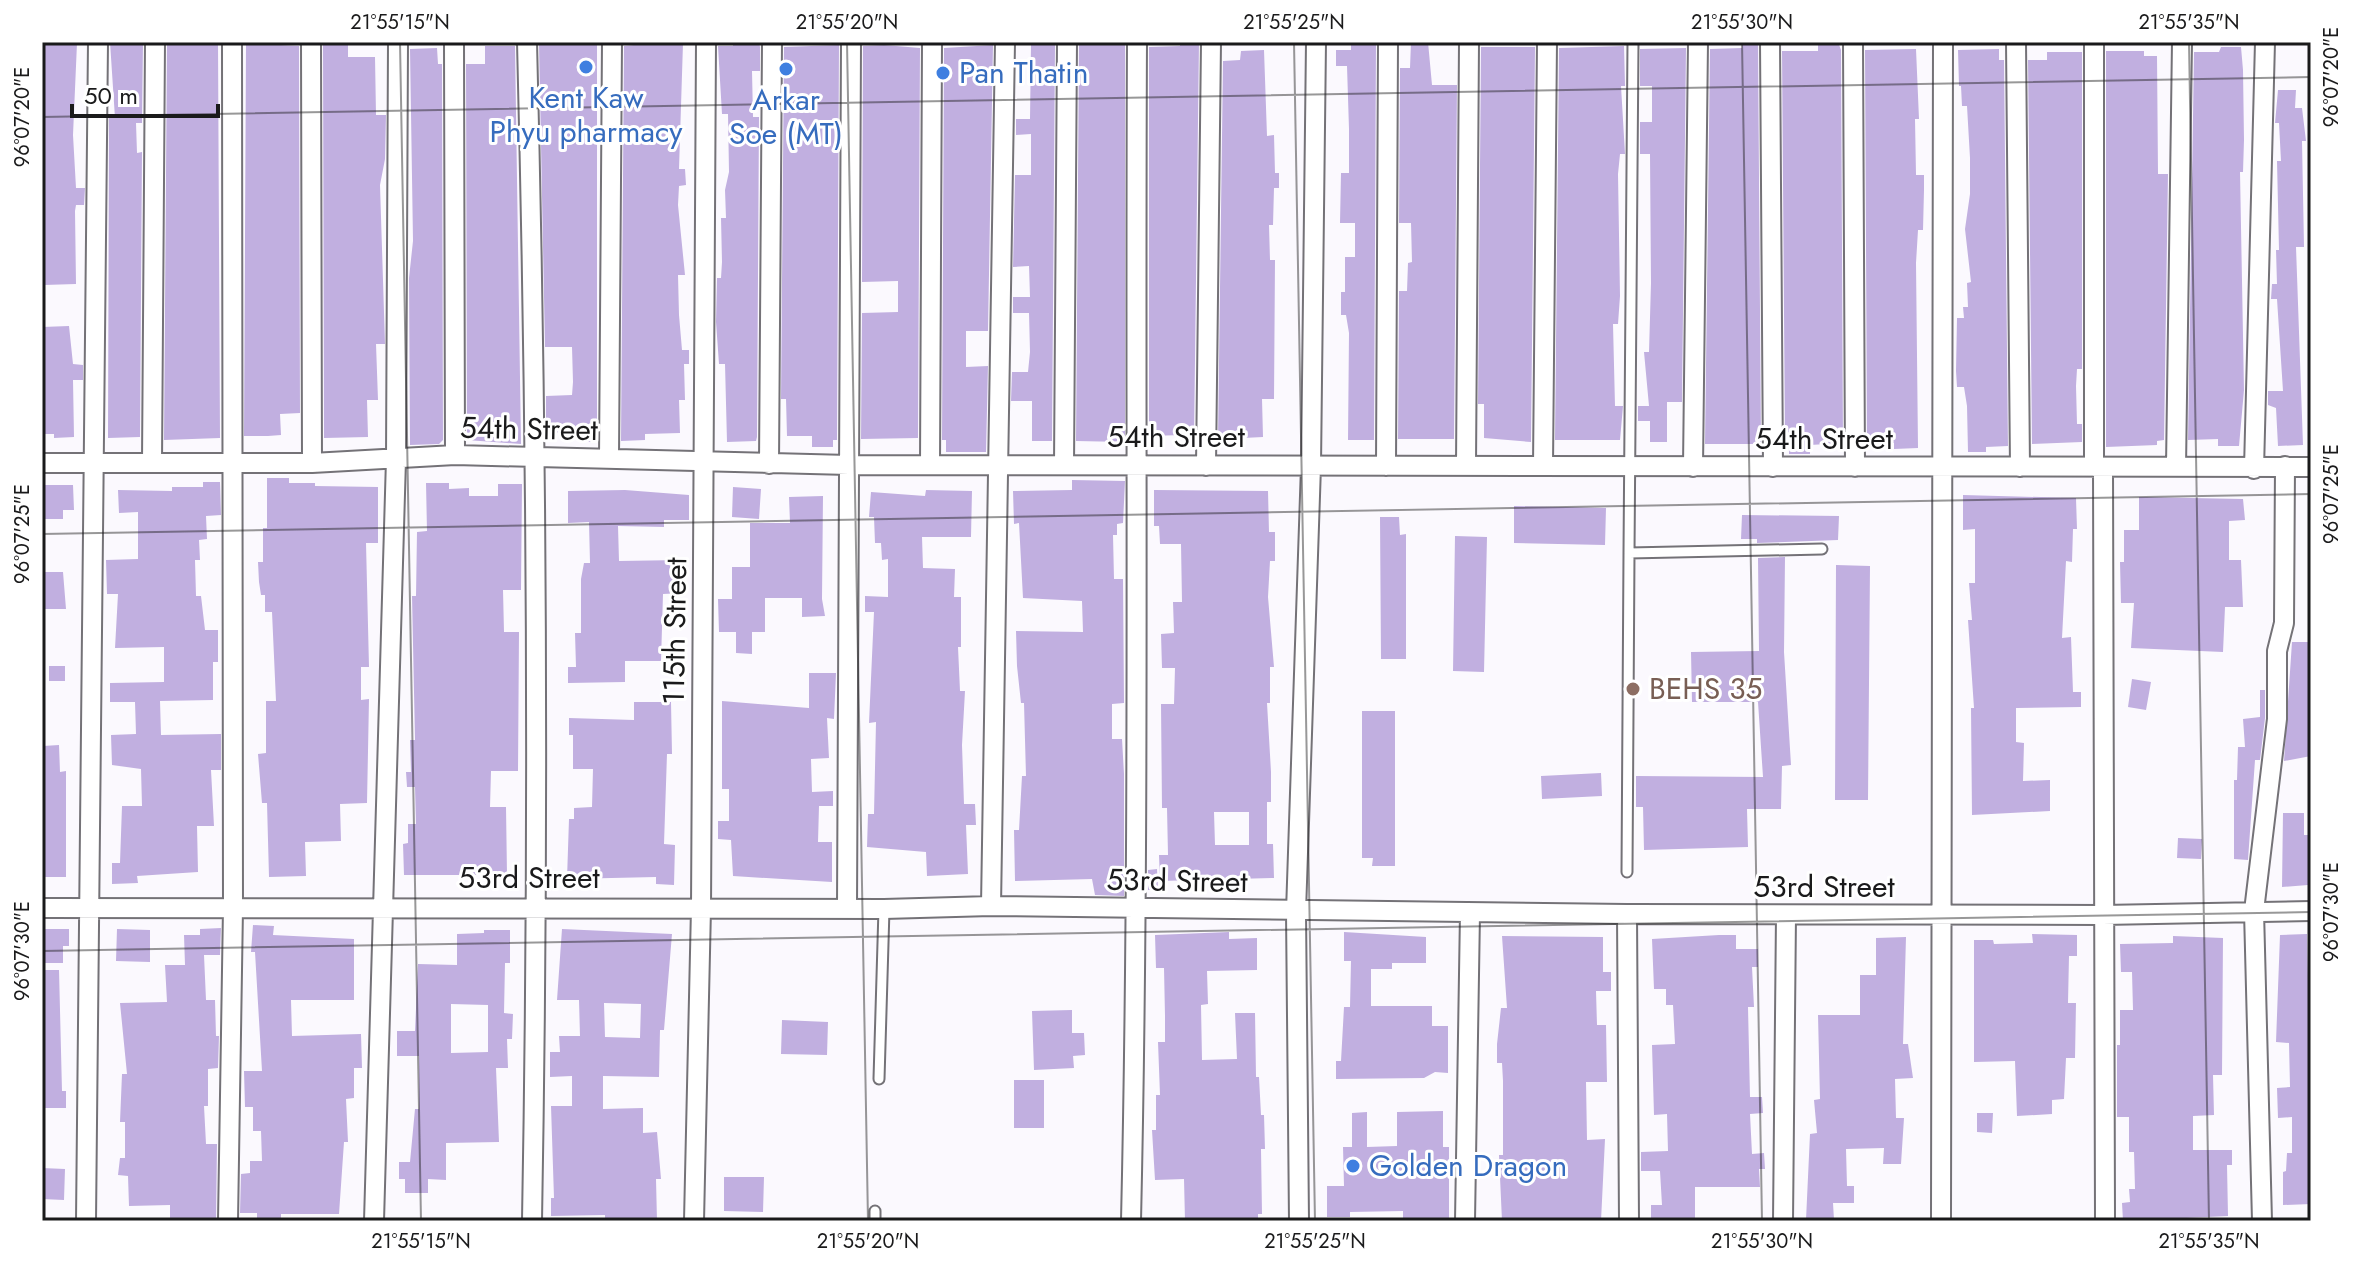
<svg xmlns="http://www.w3.org/2000/svg" width="2353" height="1263" viewBox="0 0 2353 1263" font-family="Jost,sans-serif">
  <style>
    .building { fill: #c1afe0; fill-rule: evenodd }
    .lines { fill: none; stroke-linecap: round; stroke-linejoin: round }
    .service-casing { stroke: #747277; stroke-width: 13 }
    .minor-casing { stroke: #747277; stroke-width: 22 }
    .service { stroke: #fff; stroke-width: 9 }
    .minor { stroke: #fff; stroke-width: 18 }
    .ticks { fill: none; stroke: #1a1a1b; stroke-width: 2; stroke-opacity: 0.45 }
    .shop-dot { fill: #3f7fe0; stroke: #fff; stroke-width: 3 }
    .education-dot { fill: #8d6e63; stroke: #fff; stroke-width: 3 }
    .labels { text-anchor: middle; stroke-width: 6; stroke-linejoin: round; paint-order: stroke }
    .shop-label { font-size: 30px; fill: #366cbe; stroke: #fff; text-anchor: start }
    .street-label { font-size: 30px; fill: #1a1a1b; stroke: #fff }
    .education-label { font-size: 30px; fill: #785e54; stroke: #fff; text-anchor: start }
    .neatline { fill: none; stroke: #1a1a1b; stroke-width: 3 }
    .ticks-label { font-size: 20px; text-anchor: middle; fill: #1a1a1b }
  </style>
  <rect width="100%" height="100%" fill="#fbf9fe"/>
  <path class="building" d="M110,42H143L142,123H136L137,153L142,152L140,437L108,438L109,118H115Z
    M167,42H218L220,438L164,440Z
    M597,42V442H578V432L546,433V396L572,395L573,382L572,347H545L539,44Z
    M733,42H759L760,47V71H752L753,117H759L757,437L756,441L727,442L725,364H719L716,322L717,278H721L722,262L721,218H726L725,190L729,172L728,114H722L718,46H733Z
    M1079,42H1125V442L1076,441Z
    M1180,42H1199L1194,439H1182V435L1149,436V47L1180,46Z
    M1376,42L1374,440H1348L1349,333L1346,315H1341V292H1345V257H1355V223H1340L1341,173H1349V129L1347,66H1336V50H1351V43Z
    M1411,42H1428L1432,85H1457L1454,439H1398L1399,291H1407L1408,263L1412,262L1411,223H1399L1400,68H1410Z
    M1742,42H1758L1761,444H1705L1710,49L1742,48Z
    M1818,42H1838L1841,50L1843,443L1810,445V454H1789V444H1785L1782,51H1818Z
    M42,43H77L73,135L76,188H85L84,205H76L75,211L76,284L44,285L42,271Z
    M246,43L299,46L300,413L280,414L281,435L268,436H244Z
    M653,43H683L679,169H685L686,185L679,186L678,205L685,275H678L679,315L682,350H689V364H684L685,400H679L680,433L645,434V440L621,441L624,46Z
    M323,45H348V57H375L376,115H386L385,159L380,185L385,344H376L378,400H367L368,437L324,438Z
    M839,45L837,440H833V447H812V436H787L786,399H781L784,47Z
    M884,45L920,48L918,438L861,439L862,313L898,312V281L862,282L863,46Z
    M993,45L988,331H966V367L988,366L986,452H946V440H942L944,48Z
    M1031,45H1055L1052,441H1032V401H1011L1012,372H1028L1030,352L1029,313H1013V297H1030L1029,266L1013,267L1015,175H1031V134L1016,135V119H1030Z
    M485,46H515L521,444L467,440L466,64H485Z
    M1624,46L1625,86H1621L1625,154H1620L1618,174L1620,296L1618,324H1613L1615,406H1623L1620,440H1555L1559,48Z
    M1481,47H1535L1531,442L1484,438V404H1478Z
    M2221,47H2241L2243,70L2244,140L2243,172H2240L2244,390L2239,446H2218V439L2188,440L2194,52H2219Z
    M437,48L438,64H442L443,440L439,444L410,445L409,278L413,241L410,49Z
    M1686,48L1682,402H1667V442H1650V421H1638V406H1649L1644,352H1649L1651,283L1650,154H1640V122H1652V86H1640V49Z
    M1916,49L1919,119H1915L1916,175H1924V190L1923,230H1918L1916,263L1918,448L1894,449V443H1867L1865,50Z
    M1999,49V60H2004L2008,446L1986,447V452H1968L1967,406L1964,387H1957L1956,371L1957,318H1964L1963,307H1968L1967,283L1971,282L1965,229L1970,194V158L1967,106H1962L1961,86H1959L1958,50Z
    M1264,50L1267,136L1274,135L1275,173H1279V188H1274L1273,225H1269L1270,260H1275L1274,399H1262L1263,437L1223,439H1218L1223,61L1240,60L1241,51Z
    M2106,51H2144V56H2157L2158,174H2168L2164,440L2157,441V445L2106,447Z
    M2047,52H2082V369H2077L2076,386L2077,424H2082V442L2032,444L2028,60H2047Z
    M2278,90H2296L2295,108H2302L2306,141H2302L2304,247H2296L2303,445L2278,446L2276,408L2268,405V391H2283L2277,299H2271L2272,284H2277L2276,250H2279L2277,161H2281L2279,123H2275Z
    M69,326L73,364L83,365V380H73L74,437L54,438V434H42V327Z
    M267,478H289V483H315V486L378,487V543H366L369,667H361V700L369,699L367,803L340,804L341,841L305,842L306,876L269,877L267,803H262L258,754L266,753V701H276L272,612H265V595H261L259,582L258,562H263V528H267Z
    M1072,480L1125,481L1123,523L1117,524V535H1113L1114,579H1123L1124,703L1112,704V739H1122L1124,774V896L1095,895L1092,879L1015,881L1014,830H1019L1022,776H1026L1024,703H1021L1017,666L1016,631L1083,632L1082,601L1023,598L1019,523L1014,524L1013,491L1072,490Z
    M203,482H220L221,515L206,516L207,539L199,540L200,560H195L196,596H201L205,630H218V662H213V700L160,701L161,735L221,734V770H211L214,826H197L198,872L137,876L138,883L112,884V863H120L122,806H142L141,769L112,765L111,735L136,734L135,702H110V683L164,682V647L115,648L118,594H107L106,560L138,559V512L119,513L118,490L172,491V487H203Z
    M426,483H449V489L469,488V496H498V484H522L521,590H503L504,632H519L518,771H491L490,807H506L507,875H404L403,844L408,843V824H416L415,787H407L406,772H411L410,740H415L412,596H416L417,532L427,531Z
    M42,485H73L74,510H63V519H42Z
    M733,487L761,489L759,519L732,517Z
    M625,490L689,495V520H664V527L618,526L619,561L681,560L682,593L663,594L661,661H625V682L568,683V667H576L575,633H581V579L584,563H590L589,522L568,523V491Z
    M926,490L972,491L971,537H922L923,568L955,569L954,597H961V647H958L960,691H965L962,745L964,804H975L976,825H966L968,874L927,876L926,852L867,847L868,814H874L876,722L869,723L874,612H865V596L888,597V559L882,560L881,543H875L874,517H869L871,492L925,496Z
    M1154,490L1268,491L1269,532H1275V561H1270L1268,597L1274,667H1270V703H1267L1271,772V802H1267V844H1273L1274,878L1160,881L1159,855H1168L1167,808H1162L1161,704H1174L1175,668H1162L1161,634L1174,633L1173,602H1182L1181,544H1160L1159,526H1154ZM1214,812H1249V845H1215Z
    M1963,495L2076,498L2077,529H2073L2072,562L2066,561L2062,638L2071,637L2073,692H2081V707L2016,708V742L2024,743L2023,781L2050,780V811L1972,815L1971,708H1974L1968,620H1972L1969,583H1975V529L1963,530Z
    M823,496L822,599L825,616L802,617V598H765V632H752V654L736,653V632H719L718,599H732V567H750V523H790L789,497Z
    M2139,497L2243,499L2245,520L2229,521V560H2241L2243,607H2225L2223,652L2131,648L2134,603H2121L2120,562H2124V530H2139Z
    M1514,506L1606,508L1605,545L1514,543Z
    M1742,515L1839,516L1838,540L1757,543V539H1741Z
    M1380,517H1399L1400,535L1406,534V659H1381Z
    M1455,536L1487,537L1484,672L1453,671Z
    M1785,557L1784,652L1791,765L1782,766L1781,809H1747L1748,847L1644,850L1643,807H1636V776L1763,777L1758,702H1692L1691,652L1759,651L1758,558Z
    M1836,565L1870,566L1868,800H1835Z
    M42,572H63L66,609H42Z
    M2292,642H2311V756L2284,761Z
    M49,666H65V681H49Z
    M809,673H836L834,719L827,718L829,758L811,759L812,792L833,791V806H819L818,842H832V882L733,876L731,840L718,839V821H729V789H722V701L809,708Z
    M2132,679L2151,682L2146,710L2128,707Z
    M2260,690H2265V718L2260,760H2255L2248,860L2234,859V780H2237L2238,747H2245L2243,719L2260,717Z
    M634,702H671L672,754H667L664,844L675,845L674,885L656,884V877L567,879L569,819H574V808L592,807L593,769H573V735H569V718L634,720Z
    M1362,711H1395V866H1372L1373,858H1362Z
    M59,745L60,772L66,771V877H42L43,746Z
    M1601,773L1602,796L1542,799L1541,776Z
    M2283,813H2304V835H2311V882L2308,885L2282,887Z
    M2178,838L2202,839L2201,859L2177,858Z
    M1157,869L1158,890H1148V870Z
    M253,925L274,926L273,935L354,939V1000H291L292,1036L361,1034L362,1068H354V1098L346,1099L348,1142H344L339,1214H281V1221H257V1213H240L241,1174L250,1173V1161H262L261,1131H253V1107H245L244,1071H262L255,952H251Z
    M221,928L220,955H204L206,1000H215L216,1036H219L218,1068L208,1069V1106H204L206,1144H217L216,1221H170V1205L129,1206L128,1176L118,1175L120,1158H125V1122H120L122,1074H127L120,1003L167,1002L165,965H185L184,935H200V929Z
    M45,929H69V946H63V963H45Z
    M117,929L150,930V962L116,961Z
    M562,929L672,934L664,1030H660L659,1077L603,1076V1109L643,1108V1133L657,1132L661,1179H656L657,1221H605V1215L551,1216V1198H554L551,1106H572V1076L550,1077V1052H560L559,1036H580L579,1000H557ZM604,1003L641,1004L640,1038L605,1037Z
    M484,930H510V963H505L504,1013L513,1014L512,1039H507L508,1068H496L499,1142L446,1143V1180L428,1179V1193H405V1179H399V1162H410L415,1109H419V1056H397V1031H415L418,964L457,965V934L484,933ZM451,1004L488,1005V1052L451,1053Z
    M1229,932V939L1257,938V970L1207,971L1208,1004L1201,1005L1202,1060L1237,1059L1235,1013H1255L1256,1077H1259L1261,1115H1264L1265,1149H1261L1262,1214H1258V1221H1185L1184,1179L1155,1180L1152,1130H1156V1095H1160L1158,1042H1165V1016L1164,968H1156L1155,935Z
    M1344,932L1426,937V963H1392V969H1371V1006H1432V1026H1448V1073L1435,1072L1424,1078L1336,1079V1061H1341L1344,1007H1350L1351,961H1344Z
    M2032,934L2077,935V956H2069L2068,1003H2076L2075,1058H2066L2064,1099L2052,1100V1114L2017,1116L2015,1061L1974,1062V940H1993L1994,944L2033,943Z
    M2307,934L2308,976H2311V1204L2283,1205V1172L2286,1171L2287,1153H2292V1117L2278,1118L2277,1088L2290,1087L2289,1043L2276,1042L2280,935Z
    M1719,935H1736V949H1758V967H1752L1754,1007H1748L1750,1097H1762L1763,1113L1750,1114L1752,1154L1764,1153L1765,1169H1759L1760,1187H1695V1221H1651V1205H1662L1660,1171H1641V1152L1668,1151L1667,1114L1654,1115L1652,1045L1675,1044L1673,1005H1666V989H1654L1652,939Z
    M1502,936L1603,937V972H1611V991H1596L1597,1025H1606L1607,1082H1586L1587,1140L1605,1139L1601,1221H1502L1499,1155H1503V1081L1502,1063H1497V1044L1501,1008H1507Z
    M2173,936L2223,938L2222,1075H2213L2214,1115L2193,1116V1150H2232V1165H2227L2228,1216L2123,1221L2122,1203L2130,1202L2129,1189H2135L2134,1152H2129V1117H2117V1045H2120V1010H2133L2132,972H2121L2120,944L2173,943Z
    M1906,937L1903,1044H1908L1913,1078L1895,1079L1896,1118H1904L1901,1164H1883L1884,1148L1846,1149L1847,1186H1854V1203H1833L1834,1220H1806L1810,1134L1817,1133L1814,1100L1820,1099L1818,1015H1860V975H1876V938Z
    M42,970H59L62,1091H66V1108H44Z
    M1072,1010V1033H1084L1085,1055L1073,1056L1074,1068L1034,1070L1032,1011Z
    M782,1020L828,1022L827,1055L781,1054Z
    M1014,1080H1044V1128H1014Z
    M1443,1111V1147H1449V1219H1403V1211L1350,1212V1217H1327V1186H1344L1343,1147H1352V1113L1367,1112V1147L1397,1146V1112Z
    M1977,1113H1993L1992,1133L1977,1132Z
    M42,1168L65,1169L64,1200L42,1199Z
    M724,1177H764L763,1212L724,1211Z"/>
  <g class="lines">
    <defs>
      <path id="service" d="M1629,553L1633,42
        M1627,872L1629,553L1822,549
        M879,1079L884,909
        M875,1211V1221"/>
      <path id="minor" d="M311,42L312,463
        M454,42L455,455
        M527,42C537,435 539,828 532,1221
        M1770,42L1773,467
        M1853,42L1855,467
        M2016,42L2020,467
        M2094,42V467H2103L2105,1221
        M609,458L612,42
        M42,463H312L455,455L849,465L2311,467
        M152,463L155,42
        M769,464L772,42
        M930,465L932,42
        M1064,465L1067,42
        M1206,466L1211,42
        M1386,466L1388,42
        M1466,466L1469,42
        M1543,466L1547,42
        M1693,467L1698,42
        M2176,467L2182,42
        M2254,469L2265,42
        M991,906L1005,42
        M42,908L884,909L991,906L1627,914L2103,915L2311,911
        M847,909L851,42
        M1627,914L1629,1221
        M86,1221L98,42
        M228,1221L233,908L232,42
        M374,1221L396,459L398,42
        M694,1221L701,908L706,42
        M1131,1221C1140,828 1135,435 1137,42
        M1299,1221L1296,912L1311,466L1316,42
        M1465,1221L1470,913
        M1783,1221L1786,915
        M1941,1221L1943,42
        M2262,1221L2254,911L2277,719V651L2284,623L2285,466"/>
    </defs>
    <use href="#service" class="service-casing"/>
    <use href="#minor" class="minor-casing"/>
    <use href="#service" class="service"/>
    <use href="#minor" class="minor"/>
  </g>
  <path class="ticks" d="M400,42L421,1221M847,42L868,1221M1294,42L1315,1221M1742,42L1762,1221M2189,42L2209,1221M42,117L2311,77M42,534L2311,494M42,951L2311,912"/>
  <g class="shop-dot">
    <circle cx="586" cy="67" r="8"/>
    <circle cx="786" cy="69" r="8"/>
    <circle cx="943" cy="73" r="8"/>
    <circle cx="1353" cy="1166" r="8"/>
  </g>
  <circle class="education-dot" cx="1633" cy="689" r="8"/>
  <g class="labels">
    <g class="shop-label">
      <text x="959" y="83">Pan Thatin</text>
      <text x="586" y="108" text-anchor="middle">Kent Kaw<tspan x="586" dy="34">Phyu pharmacy</tspan></text>
      <text x="786" y="110" text-anchor="middle">Arkar<tspan x="786" dy="34">Soe (MT)</tspan></text>
      <text x="1369" y="1176">Golden Dragon</text>
    </g>
    <g class="street-label">
      <text transform="translate(529 429) rotate(1)" y="10">54th Street</text>
      <text x="1176" y="447">54th Street</text>
      <text x="1824" y="449">54th Street</text>
      <text transform="translate(675 631) rotate(-89)" y="10">115th Street</text>
      <text x="529" y="888">53rd Street</text>
      <text transform="translate(1177 881) rotate(1)" y="10">53rd Street</text>
      <text x="1824" y="897">53rd Street</text>
    </g>
    <g class="education-label">
      <text x="1649" y="699">BEHS 35</text>
    </g>
  </g>
  <rect width="2353" height="1263" fill="none" stroke="#ffffff" stroke-width="88"/>
  <path d="M72 104v12h146v-12" fill="none" stroke="#1a1a1b" stroke-width="4"/>
  <text x="84" y="104" font-size="24" fill="#1a1a1b" stroke="#ffffff" stroke-width="6" paint-order="stroke">50 m</text>
  <rect x="44" y="44" width="2265" height="1175" class="neatline"/>
  <g class="ticks-label">
    <text x="400" y="29">21°55'15"N</text>
    <text x="847" y="29">21°55'20"N</text>
    <text x="1294" y="29">21°55'25"N</text>
    <text x="1742" y="29">21°55'30"N</text>
    <text x="2189" y="29">21°55'35"N</text>
    <text transform="translate(2331 77) rotate(-90)" y="7">96°07'20"E</text>
    <text transform="translate(22 117) rotate(-90)" y="7">96°07'20"E</text>
    <text transform="translate(2331 494) rotate(-90)" y="7">96°07'25"E</text>
    <text transform="translate(22 534) rotate(-90)" y="7">96°07'25"E</text>
    <text transform="translate(2331 912) rotate(-90)" y="7">96°07'30"E</text>
    <text transform="translate(22 951) rotate(-90)" y="7">96°07'30"E</text>
    <text x="421" y="1248">21°55'15"N</text>
    <text x="868" y="1248">21°55'20"N</text>
    <text x="1315" y="1248">21°55'25"N</text>
    <text x="1762" y="1248">21°55'30"N</text>
    <text x="2209" y="1248">21°55'35"N</text>
  </g>
</svg>
